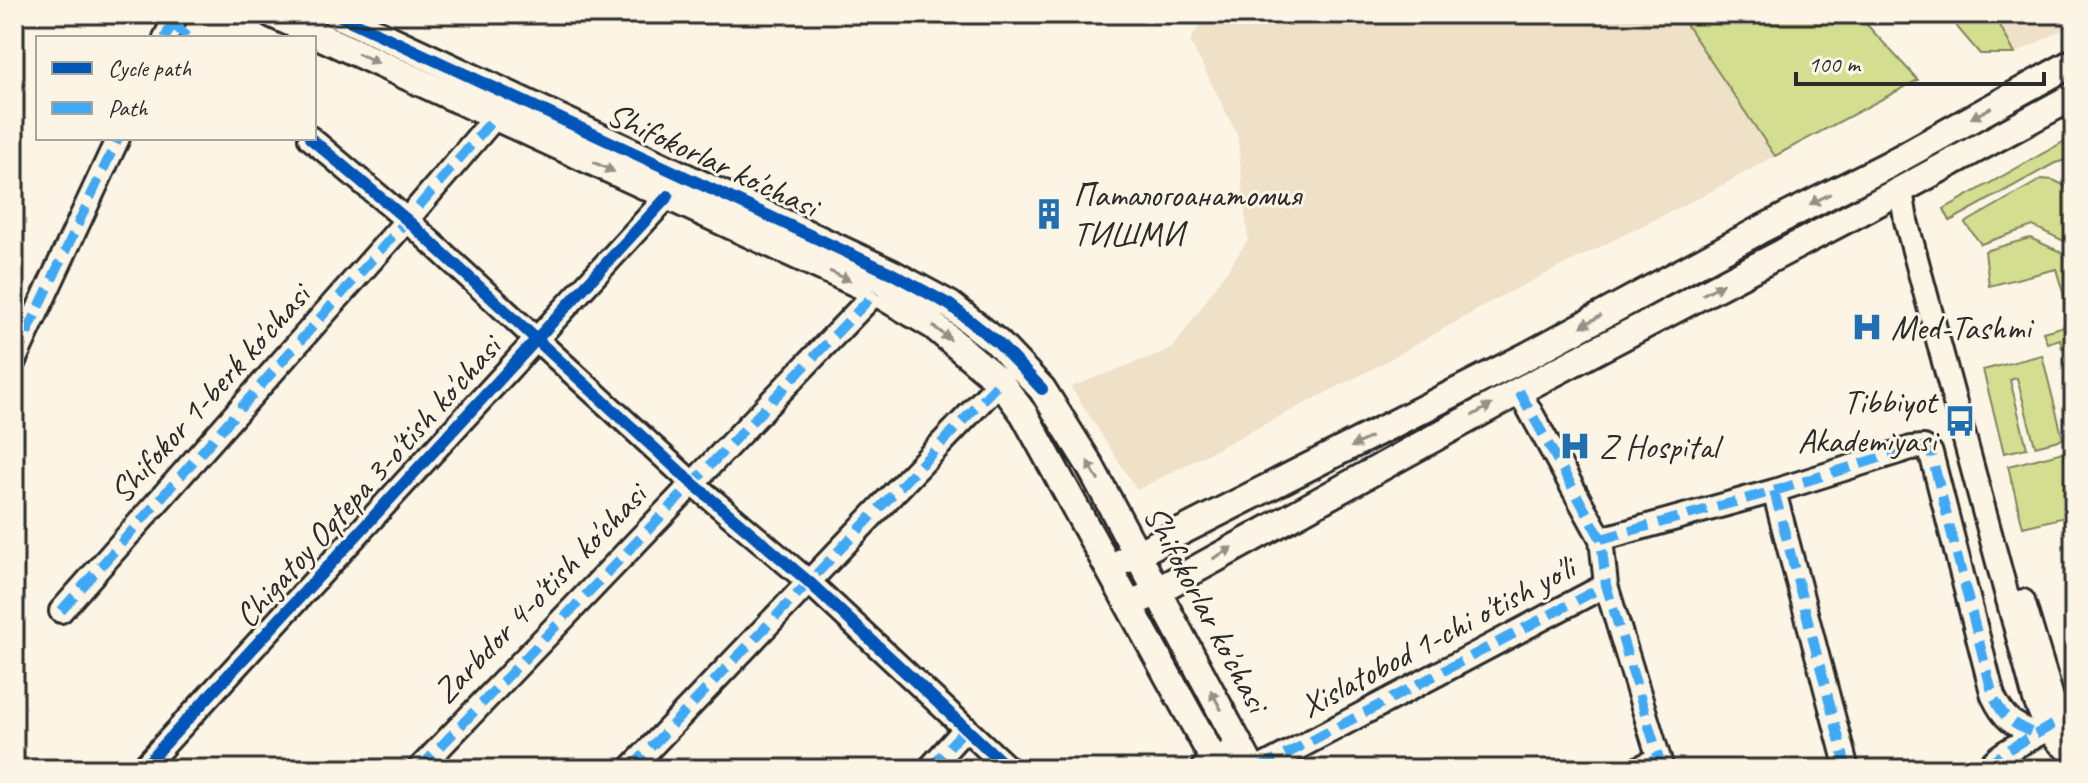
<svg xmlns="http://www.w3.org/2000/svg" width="2088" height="783" viewBox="0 0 2088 783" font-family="Caveat,sans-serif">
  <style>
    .built { fill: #efe1c8 }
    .green { fill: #d3de91; stroke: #7f845e; stroke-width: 2 }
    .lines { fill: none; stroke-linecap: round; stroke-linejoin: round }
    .minor-casing { stroke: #2b2b2b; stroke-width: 28 }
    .major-casing { stroke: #2b2b2b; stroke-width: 32 }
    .minor { stroke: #fcf5e5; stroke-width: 22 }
    .major { stroke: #fcf5e5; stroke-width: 26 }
    .quiet { stroke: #3fa9f5; stroke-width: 10; stroke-dasharray: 20 10; stroke-linecap: butt }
    .cycleway-casing { stroke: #fcf5e5; stroke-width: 17 }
    .cycleway { stroke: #0057b8; stroke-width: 12 }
    .oneway { fill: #949088 }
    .labels { text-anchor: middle; stroke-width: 6; stroke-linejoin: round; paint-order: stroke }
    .street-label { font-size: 34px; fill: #2b2b2b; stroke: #fcf5e5 }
    .poi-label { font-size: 34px; fill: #2b2b2b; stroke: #fcf5e5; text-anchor: start }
  </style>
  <rect width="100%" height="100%" fill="#fcf5e5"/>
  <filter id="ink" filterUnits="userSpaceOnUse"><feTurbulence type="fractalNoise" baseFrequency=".0125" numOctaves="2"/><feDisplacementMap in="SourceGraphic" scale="16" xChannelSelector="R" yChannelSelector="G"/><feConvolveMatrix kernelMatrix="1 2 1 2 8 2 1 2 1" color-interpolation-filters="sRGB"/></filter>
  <g filter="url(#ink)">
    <path class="built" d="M1207,14H1684L1775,156L1712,191L1498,298L1378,366L1137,490L1071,387L1173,348L1248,240L1237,134L1190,41Z
      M1994,14H2074V24L2015,54Z"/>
    <path class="green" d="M1679,14H1857L1918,80L1775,156Z
      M1946,14H1994L2015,54H1980Z
      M2074,136V158L2055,163L1950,221L1944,209Z
      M2042,179L2053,180L2074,190V246L2033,226L1981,244L1965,223Z
      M2030,238L2074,258V345L2062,348L2060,339L2047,343L2043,332L2065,326L2070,316L2056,269L1989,286L1985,251Z
      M2042,355L2063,439L2035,446L2017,378L2010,380L2027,448L2004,453L1983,370Z
      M2064,452L2074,494V515L2023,527L2008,466Z"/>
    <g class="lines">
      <defs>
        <path id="minor" d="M165,38L177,14
          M310,138L407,220L691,482L809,582L1009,769
          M1901,190L1906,221L2035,700C2043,720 2052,744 2074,753
          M14,361L118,138
          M1519,391L1601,539L1606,585L1662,769
          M1774,491L1847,769
          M1601,539L1774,491L1911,448L1924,447L1931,453L1993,696C2005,721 2013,724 2037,735
          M2023,601L2056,711L2074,733
          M61,611L407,220L495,117
          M142,769L668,196
          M419,769L876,292
          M630,769L1000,382
          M929,769L966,728
          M1202,769L1239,745
          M1258,769L1606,585
          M1638,769L1659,758
          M1987,769C2002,749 2023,744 2044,731"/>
        <path id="major" d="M272,14L876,292L934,326L1000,382L1024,414L1219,769
          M336,14L891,273L950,305L998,343L1042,389L1089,464L1252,769
          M1123,561L1529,355L1758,231L1890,164L2074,62
          M1144,598L1519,391L1862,211L2074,96"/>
      </defs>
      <use href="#minor" class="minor-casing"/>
      <use href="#major" class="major-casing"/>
      <use href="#minor" class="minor"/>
      <use href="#major" class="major"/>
      <path class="quiet" d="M172,23L189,38
        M165,38L177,14
        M14,361L118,138
        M1519,391L1601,539L1606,585L1662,769
        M1774,491L1847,769
        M1601,539L1774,491L1911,448L1924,447L1931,453L1993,696C2005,721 2013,724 2037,735
        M61,611L407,220L495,117
        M419,769L876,292
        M630,769L1000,382
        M929,769L966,728
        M1258,769L1606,585
        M1638,769L1659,758
        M1987,769C2005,745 2037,737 2061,719"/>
      <defs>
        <path id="cycleway" d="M336,14L891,273L950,305L998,343L1042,389
          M310,138L407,220L691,482L809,582L1009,769
          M142,769L668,196"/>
      </defs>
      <use href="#cycleway" class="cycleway-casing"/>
      <use href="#cycleway" class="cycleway"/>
    </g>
    <defs><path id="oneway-solid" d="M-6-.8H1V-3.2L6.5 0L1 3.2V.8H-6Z" transform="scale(2)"/></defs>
    <g class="oneway">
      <use href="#oneway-solid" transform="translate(368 58) rotate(25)"/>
      <use href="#oneway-solid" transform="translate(1981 113) rotate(152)"/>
      <use href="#oneway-solid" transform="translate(604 167) rotate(25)"/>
      <use href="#oneway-solid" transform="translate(1820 199) rotate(153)"/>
      <use href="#oneway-solid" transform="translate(840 276) rotate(25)"/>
      <use href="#oneway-solid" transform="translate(1713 289) rotate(-28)"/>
      <use href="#oneway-solid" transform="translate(1591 321) rotate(151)"/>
      <use href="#oneway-solid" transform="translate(942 333) rotate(39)"/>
      <use href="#oneway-solid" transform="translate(1482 410) rotate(-29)"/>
      <use href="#oneway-solid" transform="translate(1361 442) rotate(153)"/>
      <use href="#oneway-solid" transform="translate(1093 471) rotate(-119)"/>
      <use href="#oneway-solid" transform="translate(1223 553) rotate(-30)"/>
      <use href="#oneway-solid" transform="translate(1216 700) rotate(-118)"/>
    </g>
  </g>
  <defs>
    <symbol id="building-bare" viewBox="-9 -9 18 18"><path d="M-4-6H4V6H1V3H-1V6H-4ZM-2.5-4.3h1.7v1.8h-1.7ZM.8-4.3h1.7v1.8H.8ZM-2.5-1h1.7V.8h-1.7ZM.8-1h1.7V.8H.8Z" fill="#1f6fb2" stroke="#fcf5e5" stroke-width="2.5" paint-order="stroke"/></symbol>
    <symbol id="hospital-bare" viewBox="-9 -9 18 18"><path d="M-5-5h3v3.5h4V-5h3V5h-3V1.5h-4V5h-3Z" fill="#1f6fb2" stroke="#fcf5e5" stroke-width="2.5" paint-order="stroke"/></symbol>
    <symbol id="bus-bare" viewBox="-9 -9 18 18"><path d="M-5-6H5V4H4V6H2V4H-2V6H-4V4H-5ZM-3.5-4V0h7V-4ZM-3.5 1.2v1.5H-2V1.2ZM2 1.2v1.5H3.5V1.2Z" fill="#1f6fb2" stroke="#fcf5e5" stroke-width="2.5" paint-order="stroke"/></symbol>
  </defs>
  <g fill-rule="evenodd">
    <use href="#building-bare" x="1027" y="192" width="44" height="44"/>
    <use href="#hospital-bare" x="1845" y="305" width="44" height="44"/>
    <use href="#bus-bare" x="1938" y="399" width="44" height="44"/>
    <use href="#hospital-bare" x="1553" y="424" width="44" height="44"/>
  </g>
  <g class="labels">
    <g class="street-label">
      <text transform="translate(713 159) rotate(25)" y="12">Shifokorlar ko'chasi</text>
      <text transform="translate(209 393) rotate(-48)" y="12">Shifokor 1-berk ko'chasi</text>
      <text transform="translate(367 481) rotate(-48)" y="12">Chigatoy Oqtepa 3-o'tish ko'chasi</text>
      <text transform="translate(539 593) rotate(-46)" y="12">Zarbdor 4-o'tish ko'chasi</text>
      <text transform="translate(1207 608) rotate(62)" y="12">Shifokorlar ko'chasi</text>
      <text transform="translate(1437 636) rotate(-28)" y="12">Xislatobod 1-chi o'tish yo'li</text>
    </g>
    <g class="poi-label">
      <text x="1073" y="206">Паталогоанатомия<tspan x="1073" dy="39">ТИШМИ</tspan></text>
      <text x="1891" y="339">Med-Tashmi</text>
      <text x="1936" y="413" text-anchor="end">Tibbiyot<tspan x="1936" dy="39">Akademiyasi</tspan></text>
      <text x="1599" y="458">Z Hospital</text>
    </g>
  </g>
  <rect width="2088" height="783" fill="none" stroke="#fcf5e5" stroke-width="48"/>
  <rect x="24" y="24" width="2040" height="735" fill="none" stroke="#2b2b2b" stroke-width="3" filter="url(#ink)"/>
  <rect x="36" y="36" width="280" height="104" fill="#fcf5e5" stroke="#a8a49b" stroke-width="2"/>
  <rect x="52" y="62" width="40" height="12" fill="#0057b8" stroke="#a8a49b" stroke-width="2"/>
  <text x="108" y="76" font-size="24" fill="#2b2b2b">Cycle path</text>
  <rect x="52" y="102" width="40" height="12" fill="#3fa9f5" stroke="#a8a49b" stroke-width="2"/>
  <text x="108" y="116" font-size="24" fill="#2b2b2b">Path</text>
  <path d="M1796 72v12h248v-12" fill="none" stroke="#2b2b2b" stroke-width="4"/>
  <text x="1808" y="72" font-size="24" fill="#2b2b2b" stroke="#fcf5e5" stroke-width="6" paint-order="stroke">100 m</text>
</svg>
